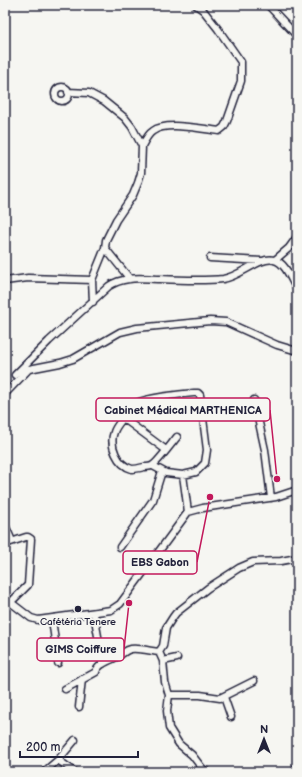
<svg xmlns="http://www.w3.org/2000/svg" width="302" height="777" viewBox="0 0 302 777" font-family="'Balsamiq Sans',sans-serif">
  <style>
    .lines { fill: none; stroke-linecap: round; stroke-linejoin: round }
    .minor-casing { stroke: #22223b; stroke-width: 9 }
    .minor { stroke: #f6f6f2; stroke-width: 6 }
    .poi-dot { fill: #22223b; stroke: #f6f6f2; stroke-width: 1.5 }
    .labels { text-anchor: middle; stroke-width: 3.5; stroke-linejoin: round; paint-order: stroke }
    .poi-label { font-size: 10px; fill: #22223b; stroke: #f6f6f2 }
    .leader { fill: none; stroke: #c2185b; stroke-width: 1.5 }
    .callout-dot { fill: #c2185b; stroke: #f6f6f2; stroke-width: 1.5 }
    .callout { fill: #f6f6f2; stroke: #c2185b; stroke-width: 1.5 }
    .callout-label { font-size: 11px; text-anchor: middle; font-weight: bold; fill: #22223b }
  </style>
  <rect width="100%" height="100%" fill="#f6f6f2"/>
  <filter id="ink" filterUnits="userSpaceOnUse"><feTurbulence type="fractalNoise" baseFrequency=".025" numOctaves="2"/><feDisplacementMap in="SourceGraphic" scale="8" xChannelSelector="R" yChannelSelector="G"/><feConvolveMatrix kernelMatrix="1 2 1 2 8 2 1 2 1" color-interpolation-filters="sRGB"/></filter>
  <g filter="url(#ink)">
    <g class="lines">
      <defs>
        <path id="minor" d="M268,5L297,36
          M55 94a7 7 0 1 1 14 0a7 7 0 1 1-14 0Z
          M68,92L89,93L104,101L125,118L132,127L142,146L141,173L138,183L133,195L116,220L106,240L105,248L92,280L93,302
          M142,146C145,140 148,134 153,131C166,121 204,129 219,131L224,127L227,121L241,81V62L218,29L203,10L196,5
          M105,248L130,279
          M210,258L261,261
          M275,260L289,248L297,237
          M5,281L28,278L92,280
          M15,375L49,341L109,286C115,282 122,280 129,279C138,277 150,279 159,279C181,280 202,281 223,279C240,277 260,256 274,260C285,262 291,279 296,288
          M5,394L29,369L60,363L73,359L120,332L137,328L210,321L226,322L277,345L297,351
          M254,400L265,450L271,498
          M123,418L166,450
          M153,466L166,473L183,475L196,472L205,463L207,450L200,395L198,393H194C181,394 146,398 137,403C132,406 128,412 124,417C121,421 116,426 114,432C109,445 117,465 132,469C136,469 140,468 144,467C147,467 151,467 153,465C158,462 172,443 177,437
          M183,475L188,512
          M5,525L12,541
          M5,544L26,537H28L31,539L28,585L11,602
          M120,547L153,500L162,471
          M5,598L31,618L38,620L111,610L120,604L188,512L203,508L276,497L297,490
          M94,614L103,664
          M52,619L58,663
          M159,652L163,661L165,682L169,695L167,711L169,728L179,744L192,755L202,768L207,772
          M163,661L177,658
          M65,689L96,672C98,663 111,661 118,656C123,654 125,650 131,649C140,648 150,651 159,652L163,646L166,628L173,617L176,613L208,588L239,568L253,562L281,561L297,558
          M169,695H200L220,698L254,681
          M224,697L231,717
          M79,707L82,679
          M58,760L75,772
          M44,772L58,760L75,740
          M296,772L297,765"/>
      </defs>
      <use href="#minor" class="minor-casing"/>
      <use href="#minor" class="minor"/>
    </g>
  </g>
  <circle class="poi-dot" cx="78" cy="609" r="4"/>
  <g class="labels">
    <g class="poi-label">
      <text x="78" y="625">Cafétéria Tenere</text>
    </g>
  </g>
  <path class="leader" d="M277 479L270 410M210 497L197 562M129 603L124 649"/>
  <g class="callout-dot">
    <circle cx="277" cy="479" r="4"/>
    <circle cx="210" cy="497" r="4"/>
    <circle cx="129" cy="603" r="4"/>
  </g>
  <g class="callout">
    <rect x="96" y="398" width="174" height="23" rx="4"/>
    <rect x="123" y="551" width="74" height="23" rx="4"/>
    <rect x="37" y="638" width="87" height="23" rx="4"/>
  </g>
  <g class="callout-label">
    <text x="183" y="414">Cabinet Médical MARTHENICA</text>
    <text x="160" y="566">EBS Gabon</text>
    <text x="81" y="653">GIMS Coiffure</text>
  </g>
  <rect width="302" height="777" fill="none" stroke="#f6f6f2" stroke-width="20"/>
  <rect x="10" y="10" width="282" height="757" fill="none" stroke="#22223b" stroke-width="1.5" filter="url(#ink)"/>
  <g transform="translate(264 739)" stroke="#f6f6f2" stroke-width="3" paint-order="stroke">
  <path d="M0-3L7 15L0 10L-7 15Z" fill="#22223b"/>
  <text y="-6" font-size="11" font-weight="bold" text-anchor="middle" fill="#22223b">N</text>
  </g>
  <path d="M20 751v6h118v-6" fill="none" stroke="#22223b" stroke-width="2"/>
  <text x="26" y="751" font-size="12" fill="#22223b" stroke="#f6f6f2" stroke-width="3" paint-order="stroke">200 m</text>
</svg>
